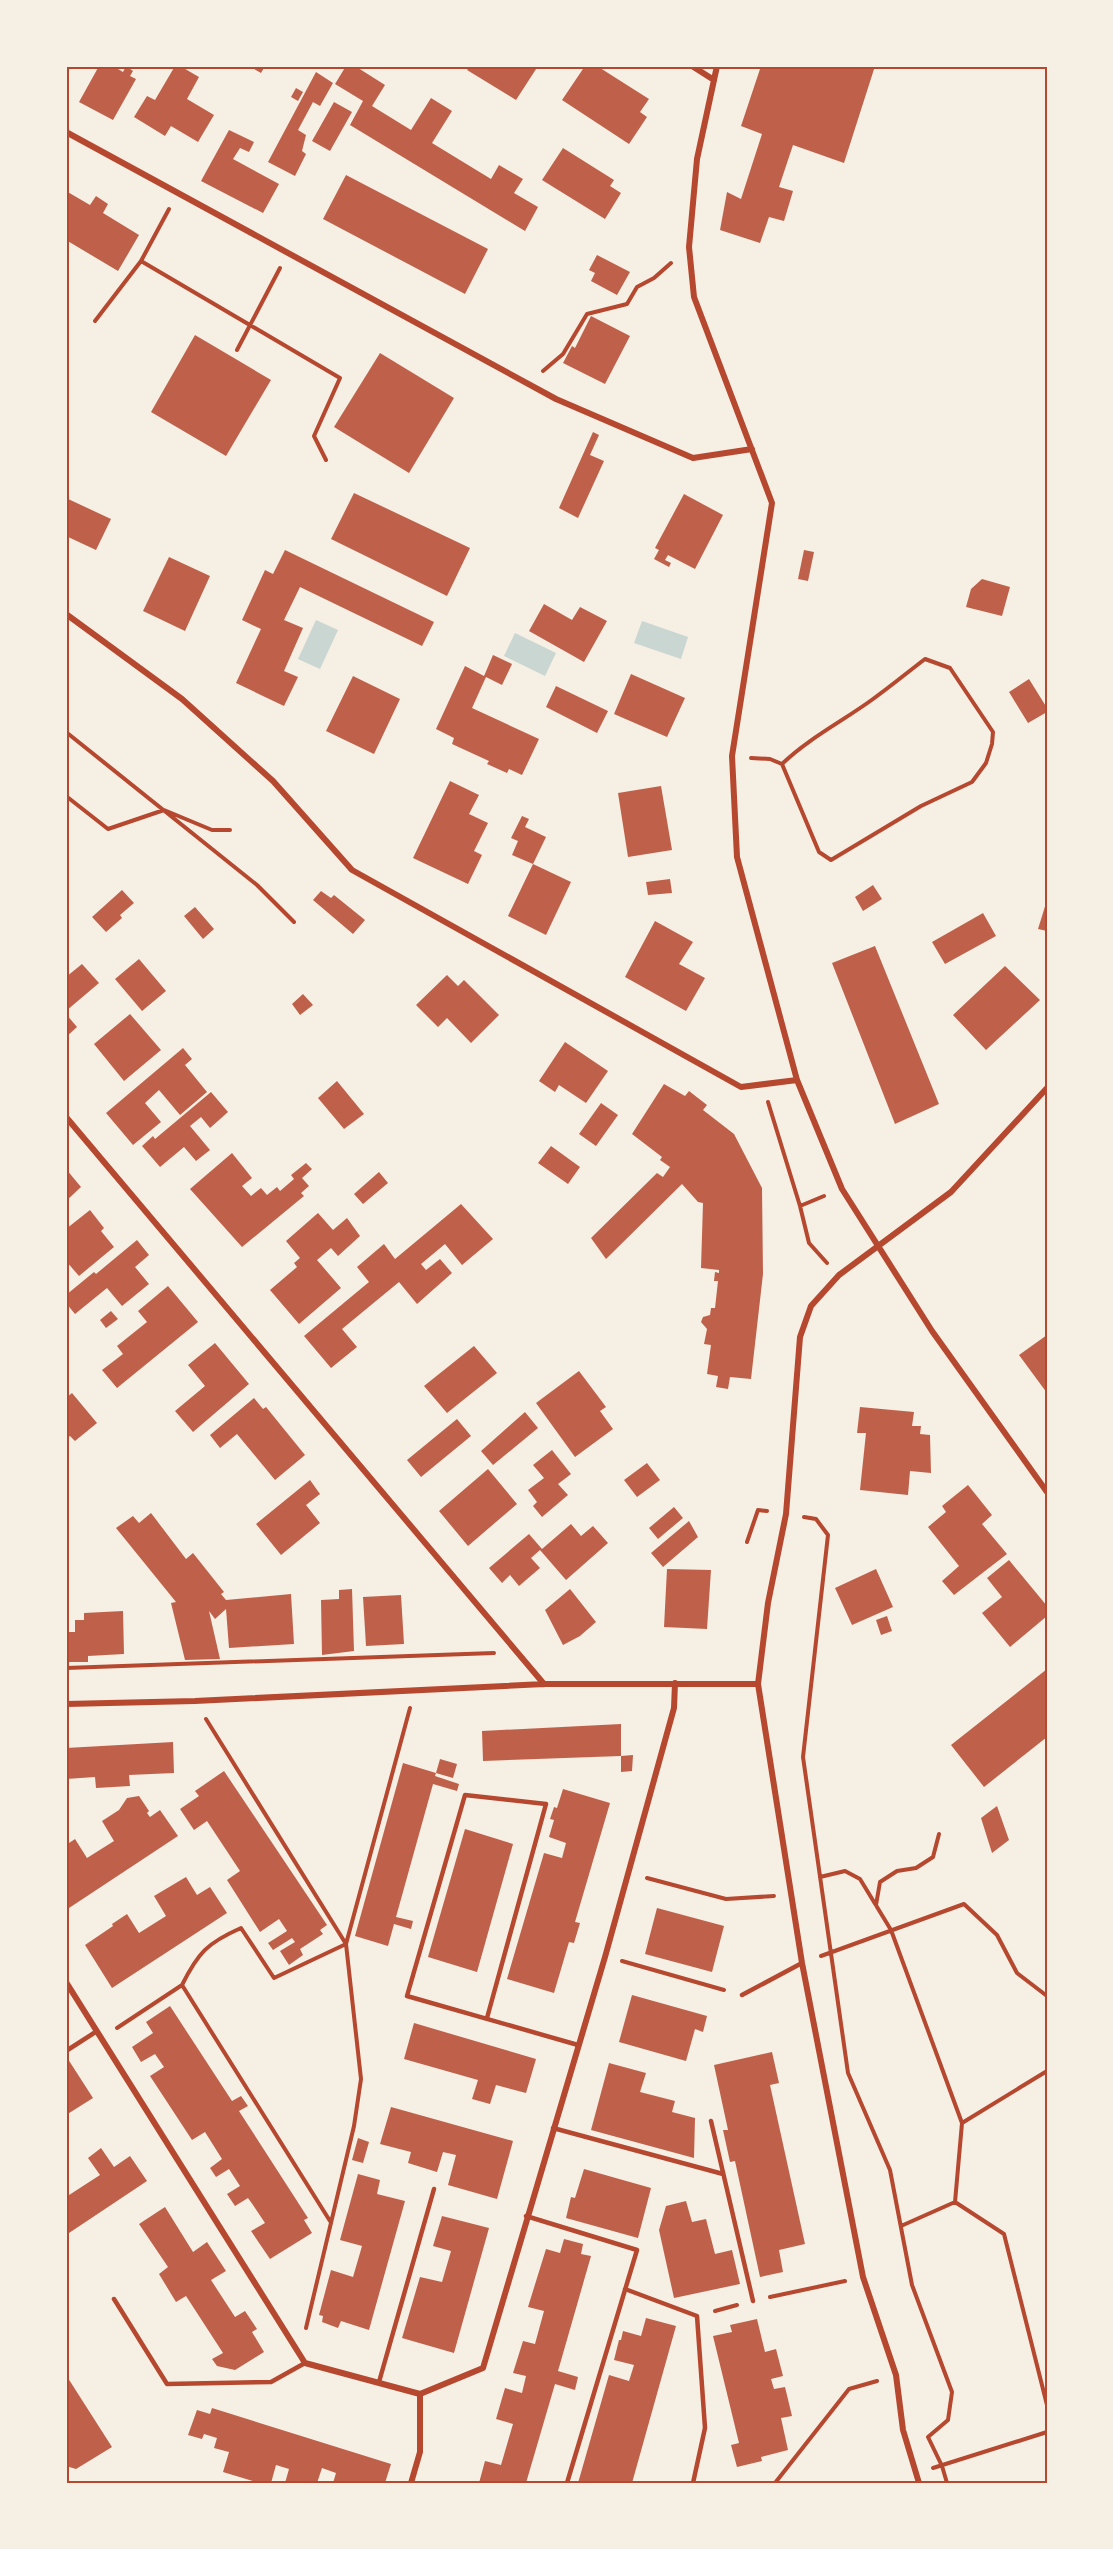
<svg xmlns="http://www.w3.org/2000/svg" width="1113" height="2549" viewBox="0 0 1113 2549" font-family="Helvetica,sans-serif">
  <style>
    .water { fill: #c9d6d2 }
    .building { fill: #bf614a }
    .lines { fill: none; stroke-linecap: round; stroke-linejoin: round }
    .path { stroke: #b5482f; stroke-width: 4 }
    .service { stroke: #b5482f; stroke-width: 4.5 }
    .minor { stroke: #b5482f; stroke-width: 6 }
    .neatline { fill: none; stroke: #b5482f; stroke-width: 2 }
  </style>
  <rect width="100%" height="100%" fill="#f6efe4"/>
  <path class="water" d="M316,620L338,630L320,669L298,659Z
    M642,621L688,637L681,659L634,643Z
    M515,633L556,653L545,676L504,656Z"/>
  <path class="building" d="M99,66H113L123,72L126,66L133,71L130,76L136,79L113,120L79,102Z
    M175,66H180L199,77L187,99L214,115L198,142L171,126L165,136L134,117L147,96L155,100Z
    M249,66H265L261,73Z
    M346,66H355L385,85L372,106L411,130L431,98L452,111L432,143L491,179L499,165L523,179L514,193L538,207L525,231L350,125L363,101L335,84Z
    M470,66H538L516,100L467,70Z
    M585,66H597L649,99L640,112L647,117L629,144L562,100Z
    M761,66H875L844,163L793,145L779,187L793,191L784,221L769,217L760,243L720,230L727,192L741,199L762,134L741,126Z
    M316,72L333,83L320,106L313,102L298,130L306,135L302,151L306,154L295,176L268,162Z
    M296,88L303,92L298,101L291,97Z
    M334,102L352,112L330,151L312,141Z
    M229,130L254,142L249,152L240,148L233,159L279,184L263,213L201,181Z
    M563,148L614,180L610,186L621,193L605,219L542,180Z
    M346,175L488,249L465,294L323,219Z
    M66,191L90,205L96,196L108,204L103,213L139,235L118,271L66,240Z
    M597,255L630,272L617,295L591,281L595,273L589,270Z
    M591,316L630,336L605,384L563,363L572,346L575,348Z
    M195,335L271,380L226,456L151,412Z
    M380,353L454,398L409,473L334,427Z
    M593,432L599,435L590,455L604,461L578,518L559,508Z
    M354,493L470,548L447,596L331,539Z
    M684,494L723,515L695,569L668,555L665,560L671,563L669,567L654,559L659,550L655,548Z
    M66,498L111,519L96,550L66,536Z
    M285,550L434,622L422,646L300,587L284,620L303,628L284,671L298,677L284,706L236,683L261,629L242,620L265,570L273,574Z
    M804,550L814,552L808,581L798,579Z
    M169,557L210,576L185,631L143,611Z
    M982,579L1010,587L1002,616L966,607L971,589Z
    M544,604L572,620L580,607L607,621L584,662L529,631Z
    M493,655L512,664L502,685L486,677L472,708L539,739L522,775L509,769L507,773L487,764L489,761L452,744L454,738L436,729L465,666L484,676Z
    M631,674L685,698L667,737L614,714Z
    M353,676L400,699L374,754L326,731Z
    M1029,679L1047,708V712L1028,723L1009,692Z
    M556,686L608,711L597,733L546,707Z
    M450,781L479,795L469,814L488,823L474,851L482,855L468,884L413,858Z
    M661,786L672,850L628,857L618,793Z
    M522,816L529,819L525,827L546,837L533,864L512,855L518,841L511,838Z
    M533,864L571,882L546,935L508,916Z
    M670,879L672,893L648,895L646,882Z
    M873,885L882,899L863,911L855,897Z
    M122,890L134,903L120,915L122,918L106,932L92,917Z
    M321,891L331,898L334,895L365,920L353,934L313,900Z
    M1047,900V931L1038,929Z
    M195,907L214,929L203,939L184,916Z
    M983,913L996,936L945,964L932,942Z
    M655,921L693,942L679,964L705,978L686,1011L625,977Z
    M875,946L939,1104L895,1124L832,963Z
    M139,959L166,991L142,1011L115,979Z
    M82,964L99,983L66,1011V977Z
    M1005,966L1040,1000L986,1050L953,1015Z
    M447,975L458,986L464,980L499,1015L471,1043L447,1018L438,1027L416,1005Z
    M303,994L313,1005L300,1015L292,1004Z
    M66,1014L77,1027L66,1037Z
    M130,1014L161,1050L124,1081L94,1044Z
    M565,1042L608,1071L586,1103L559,1085L555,1092L539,1081Z
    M183,1048L192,1059L185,1065L207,1092L180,1115L159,1090L145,1103L161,1122L133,1145L106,1113Z
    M337,1081L364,1114L344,1129L318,1098Z
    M664,1084L685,1096L689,1091L707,1105L703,1110L734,1134L762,1188L763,1274L751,1379L730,1377L728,1389L716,1387L718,1376L707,1374L711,1345L704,1344L707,1329L701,1322L703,1317L710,1315L711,1308H715L718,1281H714L715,1272L719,1273V1270L701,1268L703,1203L698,1202L682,1184L606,1259L591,1238L657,1173L663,1177L670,1167L660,1160L662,1157L632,1134Z
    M211,1092L228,1112L210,1128L201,1117L190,1126L210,1150L196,1161L184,1147L160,1167L142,1146L153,1136L155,1139Z
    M601,1103L618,1115L596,1146L579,1134Z
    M551,1146L580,1167L568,1184L538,1163Z
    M232,1153L252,1178L242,1186L251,1196L261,1188L267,1195L277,1187L280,1191L294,1179L291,1175L306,1163L312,1169L302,1178L309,1186L301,1193L304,1196L242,1247L190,1189Z
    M66,1169L81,1187L66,1201Z
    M379,1172L388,1183L363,1204L354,1194Z
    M461,1204L493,1239L462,1265L445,1244L421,1264L426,1270L440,1259L452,1273L417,1304L399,1282L342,1329L357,1347L331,1368L304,1336L369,1282L357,1267L384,1244L395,1259Z
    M90,1210L104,1228L101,1231L114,1247L79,1276L66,1261V1229Z
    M318,1213L333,1230L347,1218L360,1236L338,1256L331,1248L317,1260L341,1288L299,1324L270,1290L297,1267L294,1263L300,1258L286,1241Z
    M137,1240L149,1255L135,1267L149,1284L122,1306L107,1288L75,1314L66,1303V1295L94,1272L96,1274Z
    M168,1286L198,1322L117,1388L102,1370L123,1354L117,1346L147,1322L138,1311Z
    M111,1311L118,1319L106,1328L100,1320Z
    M1047,1335V1393L1019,1355Z
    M215,1343L249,1384L193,1432L175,1411L205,1386L188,1365Z
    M474,1346L497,1373L447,1413L424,1386Z
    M579,1371L606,1407L600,1411L613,1429L575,1457L536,1403Z
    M72,1393L97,1423L75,1441L70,1436L66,1439V1398Z
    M254,1398L263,1409L266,1407L305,1455L275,1480L237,1434L220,1448L210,1435Z
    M860,1407L914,1412L912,1426H921L920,1434L930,1435L931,1473L910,1471L908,1495L860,1490L866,1433H857Z
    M525,1412L538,1428L493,1465L481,1451Z
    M457,1419L471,1436L421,1477L407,1460Z
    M552,1450L571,1474L558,1484L568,1495L542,1517L533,1506L537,1502L528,1490L544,1478L533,1465Z
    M647,1463L660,1480L637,1497L624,1480Z
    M488,1469L517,1504L468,1546L439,1511Z
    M310,1480L320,1494L306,1505L320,1523L281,1555L256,1524Z
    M968,1485L992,1515L982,1524L1007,1554L954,1595L942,1581L959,1566L928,1527L946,1512L942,1506Z
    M674,1507L683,1518L658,1539L649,1528Z
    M151,1513L186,1559L193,1553L224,1592L221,1594L226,1600L291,1594L294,1644L229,1648L226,1609L215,1619L209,1611L220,1659L185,1660L171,1603L176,1602L116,1528L133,1516L139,1523Z
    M689,1521L698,1537L663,1567L651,1553Z
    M571,1524L581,1536L593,1526L608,1543L566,1580L540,1550L531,1558L540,1568L519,1586L510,1575L502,1583L489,1568L529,1534L542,1549Z
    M1009,1560L1047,1606V1616L1010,1647L982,1613L1002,1597L987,1578Z
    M667,1569L711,1570L707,1629L664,1627Z
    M876,1569L893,1607L852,1625L835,1588Z
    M352,1589L354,1651L322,1655L321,1600L339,1599V1590Z
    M570,1589L596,1622L580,1636L563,1645L545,1610Z
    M401,1595L404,1644L366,1646L363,1597Z
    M123,1611L124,1654L88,1656V1662H66V1632H75V1620H84V1613Z
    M887,1616L892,1631L881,1635L876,1620Z
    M1047,1669V1737L984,1787L951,1745Z
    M621,1724V1756L633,1755L632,1771L621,1772V1756L483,1761L482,1731Z
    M173,1742L174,1773L129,1775L130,1786L96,1788L95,1777L66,1779V1748Z
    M440,1759L457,1764L453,1778L436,1773Z
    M403,1763L436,1773L435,1776L459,1784L457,1791L433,1784L396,1917L413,1921L411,1929L394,1924L388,1946L355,1936Z
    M224,1771L327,1925L320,1930L323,1934L300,1949L303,1955L289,1965L280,1951L295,1942L292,1938L273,1950L268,1943L287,1931L279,1919L260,1932L227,1880L240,1871L207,1821L194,1830L180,1809L199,1796L195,1791Z
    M563,1789L610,1803L575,1922L580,1923L574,1943L569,1942L554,1993L507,1979L544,1853L562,1858L566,1843L549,1837L554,1820L550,1819L554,1807L557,1808Z
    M139,1796L149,1811L147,1813L150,1817L160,1810L178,1836L66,1910V1845L75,1839L87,1858L114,1841L102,1821L119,1810L127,1798Z
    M997,1806L1009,1840L992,1853L981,1818Z
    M465,1829L513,1844L477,1972L428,1957Z
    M186,1877L197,1895L210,1887L227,1913L112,1988L85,1945L113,1926L112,1924L127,1914L139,1933L166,1916L154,1896Z
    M657,1908L724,1926L712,1972L645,1954Z
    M632,1995L707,2016L703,2032L695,2029L686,2061L619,2042Z
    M170,2006L232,2101L241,2096L248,2106L239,2111L308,2218L304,2220L312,2233L270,2259L251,2231L265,2223L253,2205L248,2198L235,2206L227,2194L240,2186L229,2169L216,2177L210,2168L222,2159L205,2132L192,2140L150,2076L164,2067L155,2054L141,2062L132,2047L153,2033L146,2022Z
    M414,2023L536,2059L526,2093L496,2085L490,2104L472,2099L478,2080L404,2059Z
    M772,2052L779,2083L770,2085L805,2244L779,2250L783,2272L760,2277L735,2161L730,2162L723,2130H728L714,2065Z
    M66,2056L93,2098L66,2115Z
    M609,2063L646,2073L640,2092L675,2101L672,2112L695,2118L694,2158L591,2130Z
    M391,2107L513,2141L497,2199L448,2185L456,2155L443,2152L437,2172L408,2163L411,2152L380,2144Z
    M358,2138L369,2142L363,2163L352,2160Z
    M101,2148L114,2167L130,2156L147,2181L66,2235V2197L100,2175L88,2158Z
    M584,2169L651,2188L638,2238L566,2218L571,2197L575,2198Z
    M358,2174L380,2180L377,2194L405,2201L369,2330L341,2321L338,2328L322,2322L323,2316L319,2315L331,2270L353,2277L360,2253L362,2246L340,2240Z
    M686,2201L692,2222L706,2219L715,2254L732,2250L740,2284L674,2298L659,2230L666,2206Z
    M165,2207L193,2252L207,2242L226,2271L211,2280L235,2317L245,2311L257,2329L252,2332L264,2352L235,2370L217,2366L212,2359L223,2353L186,2296L176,2302L159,2274L168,2267L139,2224Z
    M442,2216L489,2228L454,2353L402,2338L420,2277L442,2282L451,2251L433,2246Z
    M564,2239L583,2244L581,2254L591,2256L558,2371L578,2377L575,2390L555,2384L526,2483H479L485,2461L501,2465L513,2424L496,2419L505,2388L522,2393L526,2376L513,2373L523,2341L535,2344L544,2311L528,2307L546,2249L560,2253Z
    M646,2318L676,2326L632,2483H578L609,2375L629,2381L634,2365L614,2360L619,2340H621L623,2331L641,2336Z
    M757,2319L765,2352L776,2349L783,2376L771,2379L774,2389L785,2387L792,2416L781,2418L788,2450L761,2457L762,2461L737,2467L731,2445L739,2443L713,2336L732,2332L730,2325Z
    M66,2375L112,2447L76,2469L66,2466Z
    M212,2408L391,2464L385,2483H333L336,2473L322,2468L317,2483H285L289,2469L276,2465L271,2483H259L223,2472L229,2452L214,2448L217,2438L204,2434L202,2439L188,2435L197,2410L210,2414Z"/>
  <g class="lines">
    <path class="path" d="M169,209L141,261L340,378L314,436L326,460
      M95,321L141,261
      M237,350L280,268
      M543,371L563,354L587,314L627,304L637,287L654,278L671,263
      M66,732L257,885L294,922
      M751,758L770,759L782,764L819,852L831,860L921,806L972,782L986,763L992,744L993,732L950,668L925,659C908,672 891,686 873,699C843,721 809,738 782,764
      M66,796L108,829L164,810L212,830H230
      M768,1102L800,1206L824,1196
      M800,1206L809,1243L827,1263
      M804,1517L816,1519L828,1535L803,1757L848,2073L890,2170L912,2285L952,2392L948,2420L928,2437L942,2466L947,2483
      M747,1542L758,1510L767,1511
      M66,1668L494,1653
      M206,1719L346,1944L361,2079L354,2126L306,2328
      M820,1877L845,1871L860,1879L891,1930L962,2123L955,2202L1004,2234L1047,2405
      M647,1878L726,1899L774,1896
      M876,1905L880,1882L897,1871L916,1868L933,1857L939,1834
      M821,1956L964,1904L997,1935L1017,1973L1047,1996
      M622,1961L724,1990
      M182,1985C198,1953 207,1943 241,1928L274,1978L346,1944L410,1708
      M117,2028L182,1985L330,2221
      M962,2123L1047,2071
      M901,2226L955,2202
      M770,2297L845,2281
      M715,2311L737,2305
      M933,2468L1047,2432
      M775,2483L849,2389L877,2381"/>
    <path class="service" d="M742,1995L802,1963
      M487,2018L546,1804L465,1795L407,1996L578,2045
      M66,2051L97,2031
      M711,2121L753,2301
      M553,2128L723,2174
      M526,2216L637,2250L567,2483
      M625,2289L697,2316L705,2428L693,2483
      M114,2299L167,2384L271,2382L305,2363
      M379,2382L434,2189"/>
    <path class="minor" d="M692,66L714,80
      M717,66L697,159L689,247L694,297L772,503L732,756L737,857L797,1080L842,1189L932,1331L1047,1492
      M66,132L556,399L693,458L752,449
      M66,614L182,699L273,781L352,870L741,1087L797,1080
      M66,1117L544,1684
      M66,1704L195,1701L544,1684H758
      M66,1982L305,2363L420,2394L483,2368L605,1957L674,1708L675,1683
      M411,2483L420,2452V2394
      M919,2483L903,2430L896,2375L863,2277L802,1963L758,1684L768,1603L786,1514L800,1337L811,1306L839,1275L951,1192L1047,1088"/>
  </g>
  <rect width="1113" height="2549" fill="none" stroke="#f6efe4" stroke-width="135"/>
  <rect x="68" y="68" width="978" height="2414" class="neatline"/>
</svg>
